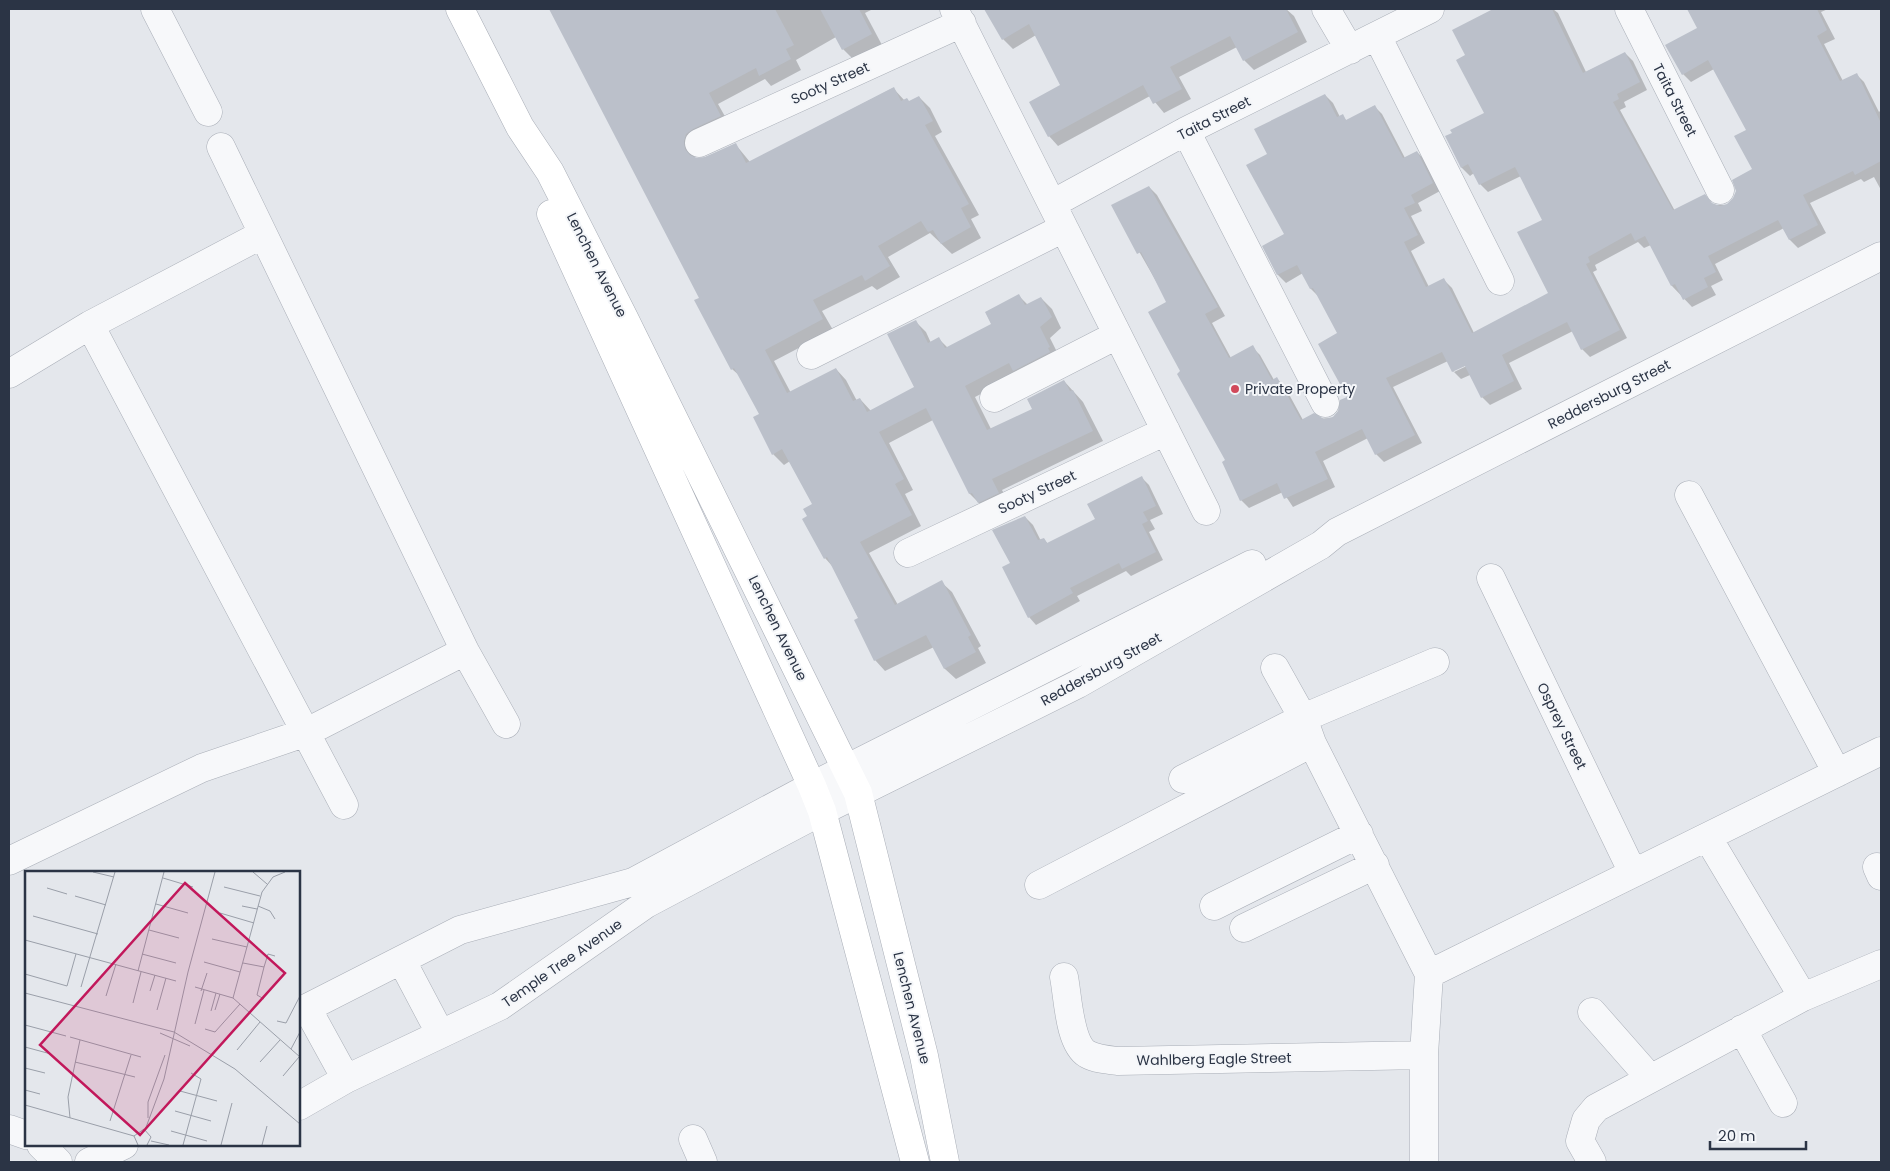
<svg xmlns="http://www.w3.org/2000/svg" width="1890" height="1171" viewBox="0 0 1890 1171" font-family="Poppins,sans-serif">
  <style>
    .shadow { fill: #0003; fill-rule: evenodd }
    .building { fill: #bbc0ca }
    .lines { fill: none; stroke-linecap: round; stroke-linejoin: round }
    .minor-casing { stroke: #a9aeb7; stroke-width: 29 }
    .tertiary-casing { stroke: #a9aeb7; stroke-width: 29 }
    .secondary-casing { stroke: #a9aeb7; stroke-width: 29 }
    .minor { stroke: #f7f8fa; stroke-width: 28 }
    .tertiary { stroke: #f7f8fa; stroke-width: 28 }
    .secondary { stroke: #fff; stroke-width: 28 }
    .poi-dot { fill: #d1495b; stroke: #f4f6f9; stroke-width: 2 }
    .labels { text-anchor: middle; stroke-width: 4; stroke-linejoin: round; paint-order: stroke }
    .street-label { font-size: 14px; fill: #2b3445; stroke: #f4f6f9 }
    .poi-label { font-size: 14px; fill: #2b3445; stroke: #f4f6f9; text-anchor: start }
    .inset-road { fill: none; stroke: #9a9fa9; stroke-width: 1 }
    .view { fill: #c2185b; fill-opacity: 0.15; stroke: #c2185b; stroke-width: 2.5 }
    .inset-edge { fill: none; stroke: #2b3445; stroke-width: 2.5 }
  </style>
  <rect width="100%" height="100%" fill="#e4e7ec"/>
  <path class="shadow" d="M550,9H873L865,13L882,45L854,60L843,49L836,37L796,60L801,70L771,86L765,79L718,104L731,127L694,152L695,159L698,160L736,145L750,162L893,88L905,101L909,102L919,97L930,108L942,132L935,136L979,215L971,219L981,238L952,254L930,233L888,257L900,277L877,290L872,286L822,311L833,330L774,361L791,393L836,369L846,380L857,401L860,399L871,411L916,388L915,321L926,332L931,343L939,339L948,348L993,324L1019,296L1028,305L1041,298L1052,309L1061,328L1050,338L1060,358L1018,375L975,397L991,429L1034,410L1064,381L1083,402L1103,441L1002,490L1009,503L989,513L970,494L933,420L889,443L913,490L905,494L921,526L869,553L898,605L941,582L952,592L981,646L978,648L986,663L956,679L945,669L934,647L885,671L875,660L859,619L833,567L825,558L809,517L814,505L790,461L784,465L773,454L761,414L741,377L732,369L701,298Z
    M985,9H1273L1275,12L1286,9L1294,16L1307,42L1254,70L1244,60L1237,47L1179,77L1191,99L1164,113L1150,96L1058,146L1049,136L1062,85L1036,35L1013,49L1003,39Z
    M1496,9H1553L1558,13L1586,72L1625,53L1633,61L1647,90L1624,102L1626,107L1620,110L1675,211L1713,205H1727L1734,200L1754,170L1748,130L1714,69L1691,82L1683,74L1699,28L1688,9H1828L1821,12L1835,39L1824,44L1843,81L1856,74L1864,82L1879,112L1881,110V190L1874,177L1864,182L1861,179L1810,203L1826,233L1798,248L1790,240L1784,228L1715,264L1723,280L1711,286L1716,295L1692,307L1672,286L1651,245L1644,248L1638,242L1595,265L1597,270L1593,272L1627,338L1590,357L1582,349L1573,331L1509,363L1522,389L1490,405L1482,397L1470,375L1461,379L1453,371L1448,361L1393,387L1422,443L1384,462L1376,454L1368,438L1323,461L1335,487L1293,507L1283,492L1249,508L1241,500L1227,461L1182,372L1168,302L1113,206L1149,187L1157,195L1225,316L1212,323L1231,358L1252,347L1260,355L1274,380L1277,379L1285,387L1303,420L1332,418L1340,412L1348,397L1339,334L1319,297L1311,289L1303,273L1286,283L1278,275L1264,246L1286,235L1269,154L1325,95L1333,103L1340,117L1342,116L1347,121L1374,106L1382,114L1405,158L1417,152L1425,160L1440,191L1418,203L1422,211L1411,216L1425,243L1411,251L1429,287L1444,280L1452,288L1474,333L1549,294L1544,220L1521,176L1488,192L1480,184L1474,173L1470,176L1462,168L1447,137L1486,114L1467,55L1454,30ZM1471,364L1454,372V369Z
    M1141,477L1149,485L1163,514L1150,520L1155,529L1149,532L1163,560L1131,576L1126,571L1077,596L1080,601L1036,625L1029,617L1012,564L1025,517L1033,525L1041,541L1044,539L1048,544L1096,520Z"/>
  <path class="building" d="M549,9H775L794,45L786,49L791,59L759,76L756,68L709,93L721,116L693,129L686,134L684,141L685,149L690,155L697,158L705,157L736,143L746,163L894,87L901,101L907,98L909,101L919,96L933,121L925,125L969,204L961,208L971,227L941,244L933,230L928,232L921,221L878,246L890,266L865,281L862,275L813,300L823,319L765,350L787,393L836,368L853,401L860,398L867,412L914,387L887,334L916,320L928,343L939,337L945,348L991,324L985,312L1019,294L1025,305L1041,297L1052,317L1040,327L1050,347L1048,348L1050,352L1013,371L1009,363L965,386L987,430L1032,409L1027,399L1064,380L1070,391L1073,390L1093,431L992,479L999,493L978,503L972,493L969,494L926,408L879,432L904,479L895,484L912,515L860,542L895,605L942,580L971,635L968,637L976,652L944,669L926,635L874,661L854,620L858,618L827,557L824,559L802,519L807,516L803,509L812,504L782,449L772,455L753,417L759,414L734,368L731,370L694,300L699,298Z
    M820,9H859L872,34L842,50Z
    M984,9H1286L1298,32L1243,61L1230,36L1170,67L1182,89L1153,104L1143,85L1048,137L1029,102L1060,85L1029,24L1002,40Z
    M1493,9H1552L1583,73L1625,52L1640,82L1617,94L1619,99L1613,102L1673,210L1705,194L1712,203L1720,206L1727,204L1733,198L1736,191L1732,180L1752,169L1734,136L1746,130L1708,60L1682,75L1665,45L1697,28L1687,9H1817L1827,30L1817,36L1840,81L1857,73L1881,123V161L1855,175L1853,171L1803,195L1818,225L1789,240L1778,220L1708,256L1716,272L1704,278L1708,287L1683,300L1675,284L1671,286L1645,236L1635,241L1631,233L1588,257L1590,262L1586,264L1620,330L1581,350L1567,322L1502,355L1514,381L1481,398L1465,366L1452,372L1442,352L1386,378L1415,435L1375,455L1362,429L1315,452L1328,479L1284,499L1277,483L1240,501L1222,462L1225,460L1177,374L1180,371L1148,312L1166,302L1141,252L1137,254L1111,205L1149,186L1218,307L1205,314L1229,358L1253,345L1272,380L1277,377L1301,420L1314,413L1324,419L1333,417L1338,411L1340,400L1347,397L1318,344L1337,333L1313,288L1310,289L1297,265L1277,275L1262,246L1284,234L1246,165L1267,154L1254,129L1325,94L1337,117L1343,114L1346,120L1375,105L1403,158L1417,151L1433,183L1411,195L1415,203L1404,208L1418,235L1404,242L1426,287L1444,278L1472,333L1548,293L1517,232L1542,220L1515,167L1479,185L1468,164L1461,168L1445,136L1452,133L1450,130L1484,113L1456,60L1465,55L1452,30Z
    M1142,476L1156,506L1143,512L1148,521L1142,524L1156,552L1122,569L1119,563L1070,588L1073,593L1028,618L1002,567L1010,563L992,530L1025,516L1038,540L1044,538L1047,543L1095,519L1087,504Z"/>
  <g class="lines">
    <defs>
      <path id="minor" d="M155,9L208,112
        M954,9L1206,511
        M1326,9L1350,50
        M1629,9L1720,190
        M1377,36L1500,281
        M1186,131L1325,403
        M699,143L962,23
        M221,147L465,651L506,724
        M1052,204L1186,131L1430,9
        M90,325L344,805
        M811,355L1064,228
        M9,374L90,325L263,234
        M994,398L1117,335
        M1689,495L1837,773
        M908,553L1166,431
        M1491,578L1633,873
        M1275,668L1303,718L1312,743L1429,974L1424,1055V1162
        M1183,779L1303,718L1435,662
        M9,861L202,768L307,732L465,651
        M1877,867L1881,876
        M1039,885L1312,743
        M1214,906L1359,834
        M1244,928L1375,865
        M402,961L440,1033
        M1429,974L1881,751
        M1064,977C1068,997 1069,1043 1087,1054C1096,1059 1108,1060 1118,1061L1424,1055
        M1803,997L1881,964
        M307,1008L346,1079
        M299,1012L460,930L633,882L812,786
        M1592,1012L1650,1078
        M1742,1029L1783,1103
        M299,1106L346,1079L500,1006L646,904L822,811
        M9,1129L26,1135
        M693,1139L703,1162
        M41,1145L58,1162
        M89,1162L124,1145
        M1592,1162L1580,1141L1586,1120L1596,1108L1803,997L1708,838"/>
      <path id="tertiary" d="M812,786L1252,564
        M822,811L1078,684L1321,545L1337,532L1881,256"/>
      <path id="secondary" d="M460,9L520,127L550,172L624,318L858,793L924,1056L945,1162
        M551,214L812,786L822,811L915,1162"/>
    </defs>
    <use href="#minor" class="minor-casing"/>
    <use href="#tertiary" class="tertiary-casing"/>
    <use href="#secondary" class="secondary-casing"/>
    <use href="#minor" class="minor"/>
    <use href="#tertiary" class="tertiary"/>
    <use href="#secondary" class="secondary"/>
  </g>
  <circle class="poi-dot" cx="1235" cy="389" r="5"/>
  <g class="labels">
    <g class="street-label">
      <text transform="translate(830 83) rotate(-24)" y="5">Sooty Street</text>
      <text transform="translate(1675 100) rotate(63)" y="5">Taita Street</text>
      <text transform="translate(1214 118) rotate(-27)" y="5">Taita Street</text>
      <text transform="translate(597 265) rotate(63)" y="5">Lenchen Avenue</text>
      <text transform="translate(1609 394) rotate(-27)" y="5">Reddersburg Street</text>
      <text transform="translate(1037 492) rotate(-25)" y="5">Sooty Street</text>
      <text transform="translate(778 628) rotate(64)" y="5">Lenchen Avenue</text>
      <text transform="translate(1101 669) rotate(-29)" y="5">Reddersburg Street</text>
      <text transform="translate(1562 726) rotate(64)" y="5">Osprey Street</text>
      <text transform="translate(562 963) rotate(-35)" y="5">Temple Tree Avenue</text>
      <text transform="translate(912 1008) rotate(76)" y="5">Lenchen Avenue</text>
      <text transform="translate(1214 1059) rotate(-1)" y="5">Wahlberg Eagle Street</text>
    </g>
    <g class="poi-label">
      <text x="1245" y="394">Private Property</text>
    </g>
  </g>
  <g transform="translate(25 871)">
    <rect width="275" height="275" fill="#e4e7ec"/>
    <path class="inset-road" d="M68,1L89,6M228,1L242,13M138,7L168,16M199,16L235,25M22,17L42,23M50,25L81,34M131,33L163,42M217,35L232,38M233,35L245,40L250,48M195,42L229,52M8,45L73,63M124,59L154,67M187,68L222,76M0,69L151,110M117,83L151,92M179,91L215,101M218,92L239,96L232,124L239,128M239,96L243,83L250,85M113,100L139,1M0,103L42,115L51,83M56,116L90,1M170,116L208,127L275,186M125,120L130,104M176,120L182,102M0,122L149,161L210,198L275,253M81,125L91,93M208,127L237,21L248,6L260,1M108,132L116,101M132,139L141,107M190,139L195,123M186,140L191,122M252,150L261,152L275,125M170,153L179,119M0,154L41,165M180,158L190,161L215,133M135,162L165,175M45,166L116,186M0,176L26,183M266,178L275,161M212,179L235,151M50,191L110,206M235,191L255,169M0,197L20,202M258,205L274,186M0,219L15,223M155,220L192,230M0,234L109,265M150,240L186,250M45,247L43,226L55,169M123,247V231L140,184M85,250L106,184M120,259L139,208L163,101L190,1M146,260L182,270M126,270L144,274M113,274L109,265L119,258L126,266L122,274M158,274L176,208L166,202M196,274L207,232M237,274L242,255"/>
    <path class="view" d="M160,12L260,102L115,264L15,174Z"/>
    <rect width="275" height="275" class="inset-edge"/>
  </g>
  <rect width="1890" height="1171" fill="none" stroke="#2b3445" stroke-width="20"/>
  <path d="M1710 1141v8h96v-8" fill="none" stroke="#2b3445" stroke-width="2.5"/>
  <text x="1718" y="1141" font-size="15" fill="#2b3445" stroke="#f4f6f9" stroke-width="4" paint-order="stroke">20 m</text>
</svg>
